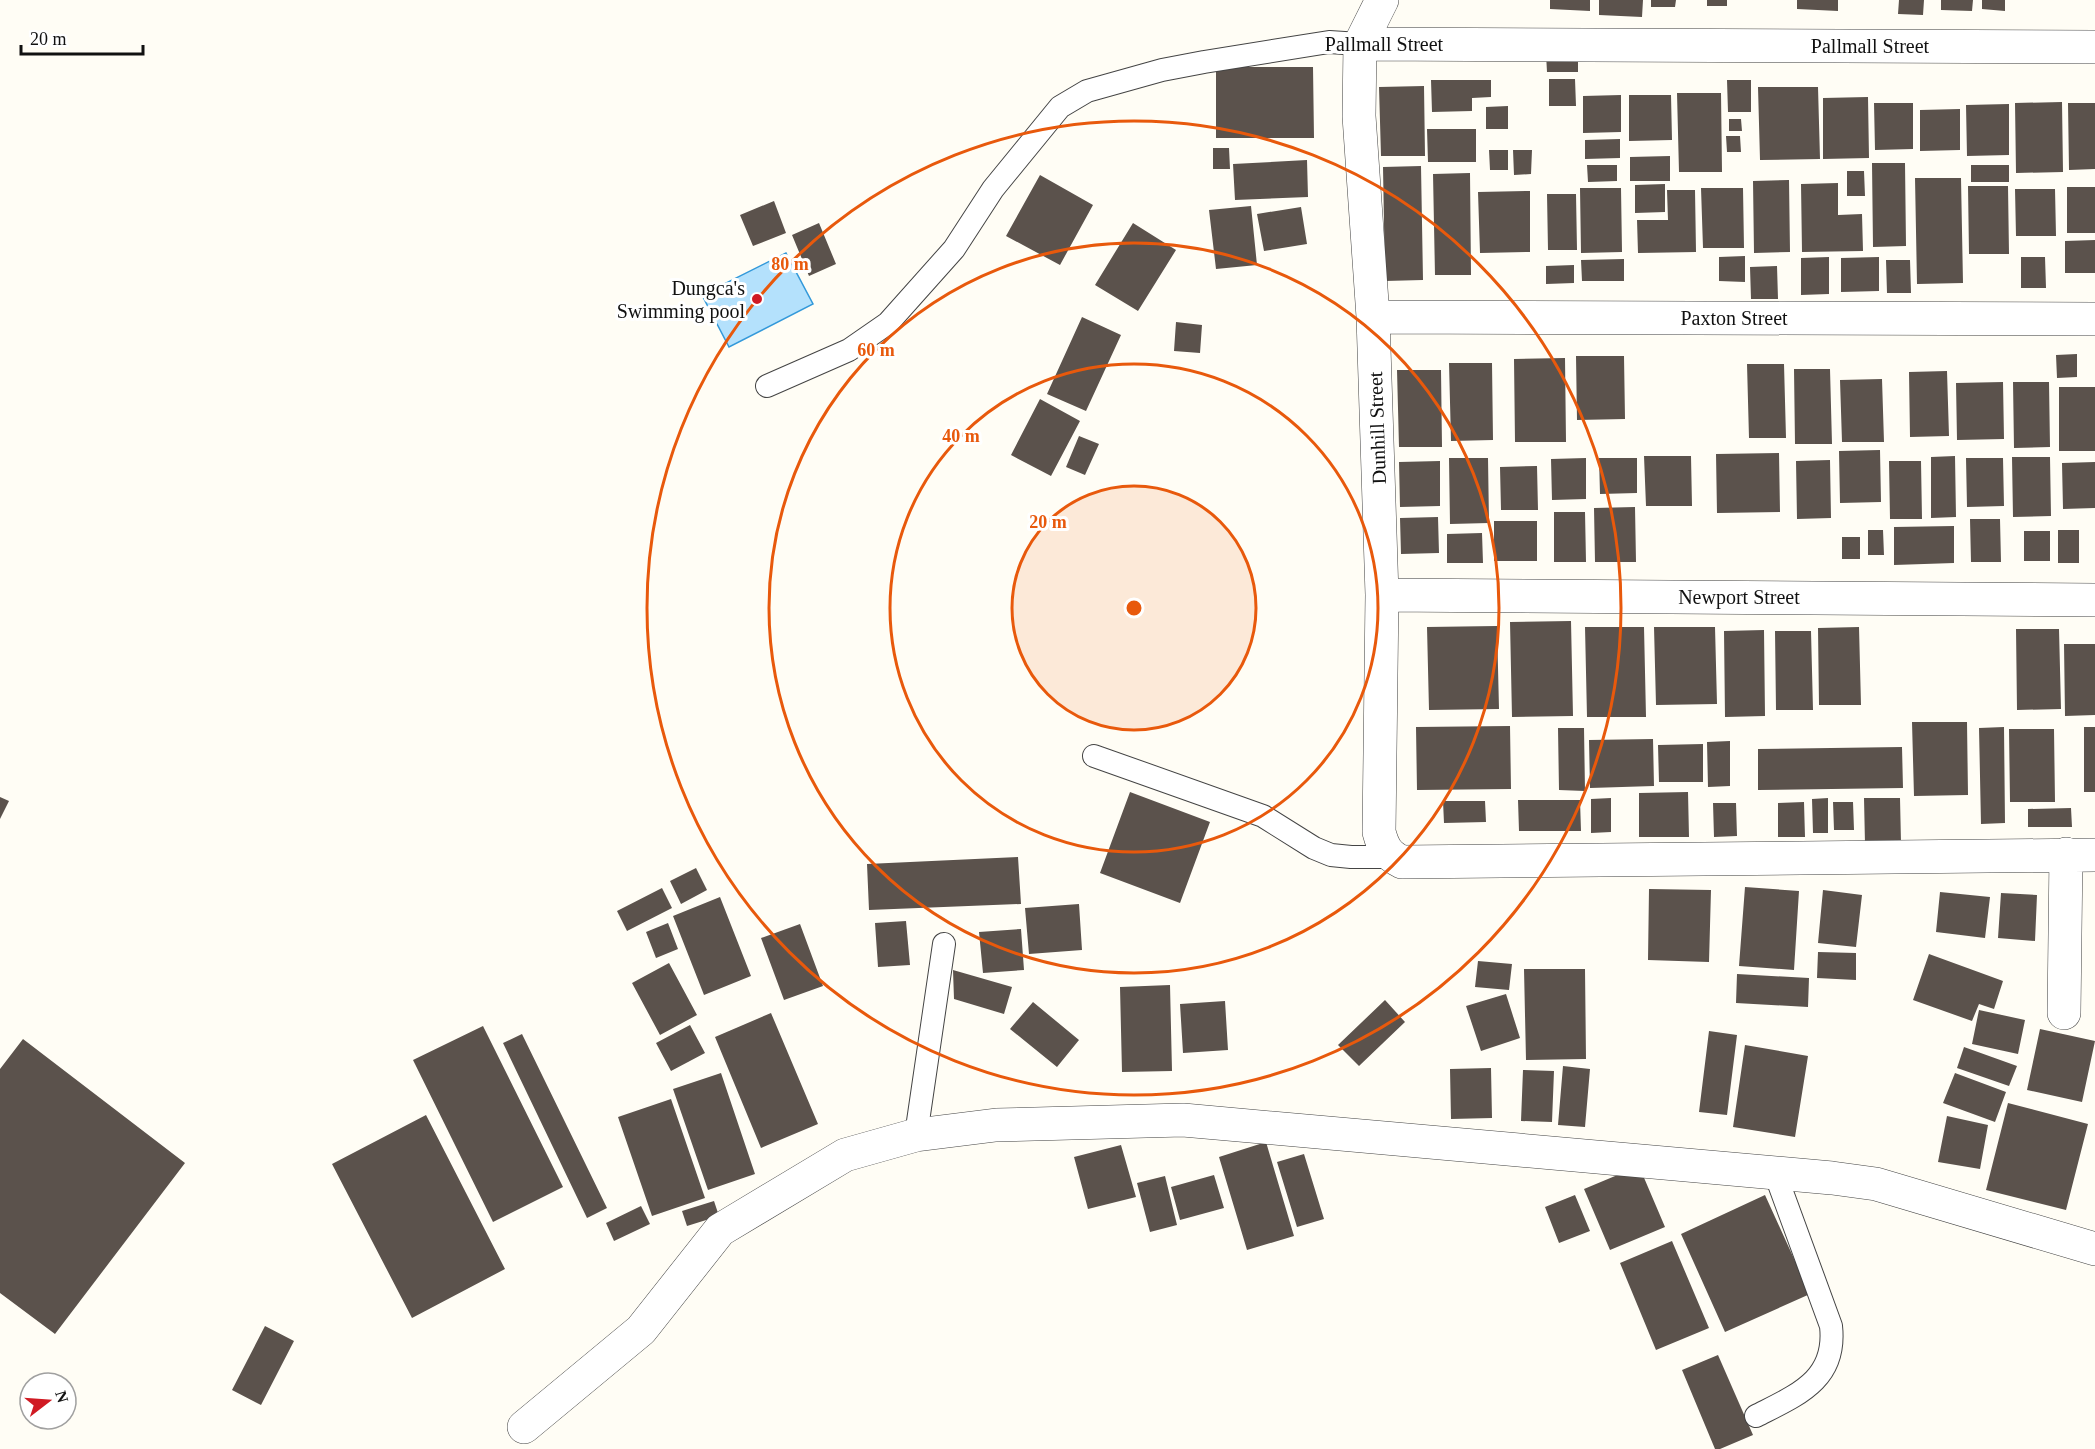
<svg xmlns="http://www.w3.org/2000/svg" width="2095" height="1449" viewBox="0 0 2095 1449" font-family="Georgia,serif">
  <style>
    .water { fill: #b4e1fc; stroke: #3399da; stroke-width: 1.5 }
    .building { fill: #5b524c }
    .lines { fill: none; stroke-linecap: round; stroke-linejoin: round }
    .service-casing { stroke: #444; stroke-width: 24 }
    .minor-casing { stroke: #444; stroke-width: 34 }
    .service { stroke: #fff; stroke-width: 22 }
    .minor { stroke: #fff; stroke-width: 33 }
    .ring { fill: none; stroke: #e8590c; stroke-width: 3 }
    .poi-dot { fill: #d01a23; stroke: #fff; stroke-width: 2 }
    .labels { text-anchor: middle; stroke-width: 6; stroke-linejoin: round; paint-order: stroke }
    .street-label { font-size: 20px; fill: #111; stroke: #fff }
    .poi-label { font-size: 20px; fill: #111; stroke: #fff; text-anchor: end }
    .centre { fill: #e8590c; stroke: #fff; stroke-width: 3 }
    .ring-label { font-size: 18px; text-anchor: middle; font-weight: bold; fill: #e8590c; stroke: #fff; stroke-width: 6; stroke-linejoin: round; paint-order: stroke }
  </style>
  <rect width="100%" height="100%" fill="#fffdf5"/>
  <path class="water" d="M786,253L813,304L729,347L702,295Z"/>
  <path class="building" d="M1550,0H1590V11L1550,9Z
    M1599,0H1643L1642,17L1599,15Z
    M1651,0H1676L1675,7H1651Z
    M1707,0H1727V6H1707Z
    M1797,0H1838V11L1797,9Z
    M1899,0H1924L1923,15L1898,14Z
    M1941,0H1973L1972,11L1941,10Z
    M1982,0H2005V11L1982,9Z
    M1546,54H1578V72H1547Z
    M1216,67H1313L1314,138H1216Z
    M1549,79H1575L1576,106H1549Z
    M1431,80H1491V97L1472,98V111L1432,112Z
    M1727,80H1751V112H1728Z
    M1424,86L1425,156H1381L1379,87Z
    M1758,87H1818L1820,159L1760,160Z
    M1677,93H1721L1722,172H1679Z
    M1621,95V132L1583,133V96Z
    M1629,95H1671L1672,140L1629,141Z
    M1868,97L1869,158L1823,159V98Z
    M2062,102L2063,172L2016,173L2015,103Z
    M1874,103H1913V149L1875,150Z
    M2068,103H2095V169L2069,170Z
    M2009,104V155L1967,156L1966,105Z
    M1508,106V129H1486V107Z
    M1960,109V150L1920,151V110Z
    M1729,119H1741L1742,131H1729Z
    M1427,129H1476V162H1428Z
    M1726,136H1740L1741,152H1727Z
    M1620,139V158L1585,159V140Z
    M1213,148H1229L1230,169H1213Z
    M1489,150H1508V170H1490Z
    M1513,150H1532L1531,174L1514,175Z
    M1670,156V181H1630V157Z
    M1307,160L1308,197L1235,200L1233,164Z
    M1872,163H1905L1906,246L1873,247Z
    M1587,165H1617V181L1588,182Z
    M1971,165H2009V182H1971Z
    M1421,166L1423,280L1385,281L1383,167Z
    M1847,171H1864L1865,196H1847Z
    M1470,173L1471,275H1435L1433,174Z
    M1040,175L1093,205L1060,265L1006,236Z
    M1915,178H1961L1963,283L1917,284Z
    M1789,180L1790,252L1754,253L1753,181Z
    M1838,183V215L1862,214L1863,251L1802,252L1801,184Z
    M1665,184V212L1635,213V185Z
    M1968,186H2008L2009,254H1969Z
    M2067,187H2095V233H2067Z
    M1580,188H1621L1622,252L1581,253Z
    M1701,188H1743L1744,248H1703Z
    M2015,189H2055L2056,236H2016Z
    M1667,190H1695L1696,252L1638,253L1637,220H1668Z
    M1530,191V252L1480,253L1478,192Z
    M1547,194H1576L1577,250H1548Z
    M774,201L786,233L753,246L740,215Z
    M1251,206L1257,265L1216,269L1209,210Z
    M1301,207L1307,244L1264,251L1257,214Z
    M819,223L836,264L809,276L792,235Z
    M1133,223L1176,250L1138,311L1095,285Z
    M2095,240V273H2065V241Z
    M1745,256V282L1719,281V257Z
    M1829,257V294L1801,295V258Z
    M1879,257V291L1841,292V258Z
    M2021,257H2045L2046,288H2021Z
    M1624,259V281H1582L1581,260Z
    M1886,260H1910L1911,293H1887Z
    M1574,265V283L1546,284V266Z
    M1777,266L1778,299H1751L1750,267Z
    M1082,317L1121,335L1086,411L1047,394Z
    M1176,322L1202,325L1200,353L1174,351Z
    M2077,354V377L2057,378L2056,355Z
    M1576,356H1624L1625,419L1577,420Z
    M1565,358L1566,442H1515L1514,359Z
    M1449,363H1492L1493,440L1451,441Z
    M1747,364H1784L1786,438H1749Z
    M1794,369H1830L1832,444H1795Z
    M1397,370H1441L1442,447H1399Z
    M1947,371L1949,436L1910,437L1909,372Z
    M1882,379L1884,442H1842L1840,380Z
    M2003,382L2004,439L1957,440L1956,383Z
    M2013,382H2049L2050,447L2014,448Z
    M2059,387H2095V451H2059Z
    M1040,399L1080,421L1051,476L1011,455Z
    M1079,436L1099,444L1085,475L1066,467Z
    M1880,450L1881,502L1840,503L1839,451Z
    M1779,453L1780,512L1717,513L1716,454Z
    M1644,456H1691L1692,506H1646Z
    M1955,456L1956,517L1931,518V457Z
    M2012,457H2050L2051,516L2013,517Z
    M1449,458H1488L1489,523L1450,524Z
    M1586,458V499L1552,500L1551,459Z
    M1599,458H1637V493L1600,494Z
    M1966,458H2003L2004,506L1967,507Z
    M1830,460L1831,518L1797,519L1796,461Z
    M1440,461V506L1400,507L1399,462Z
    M1889,461H1921L1922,519H1890Z
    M2095,462V508L2063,509L2062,463Z
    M1537,466L1538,510H1501L1500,467Z
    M1635,507L1636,562H1595L1594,508Z
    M1554,512H1585L1586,562H1554Z
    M1438,517L1439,553L1401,554L1400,518Z
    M1970,519H2000L2001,562H1971Z
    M1494,521H1537V561H1494Z
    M1954,526V563L1894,565V527Z
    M1868,530H1883L1884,555H1868Z
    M2058,530H2079V563H2058Z
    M2024,531H2050V561H2024Z
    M1482,533L1483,563H1447V534Z
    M1842,537H1860V559H1842Z
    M1571,621L1573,716L1512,717L1510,622Z
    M1497,626L1499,709L1429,710L1427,627Z
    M1585,627H1644L1646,717H1587Z
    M1654,627H1715L1717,704L1656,705Z
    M1859,627L1861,705H1819L1818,628Z
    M2016,629H2059L2061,709L2017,710Z
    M1764,630L1765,716L1725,717L1724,631Z
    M1775,631H1811L1813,710H1776Z
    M2064,644H2095V715L2065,716Z
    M1912,722H1967L1968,795L1914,796Z
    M1510,726L1511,789L1417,790L1416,727Z
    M2004,727L2005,823L1981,824L1979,728Z
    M2084,727H2095V792H2084Z
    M1558,728H1584L1585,791L1559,790Z
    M2009,729H2054L2055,802H2010Z
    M1653,739L1654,786L1590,788L1589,740Z
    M1730,741V786L1708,787L1707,742Z
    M1703,744V782H1659L1658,745Z
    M1902,747L1903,788L1758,790V749Z
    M1130,792L1210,822L1180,903L1100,873Z
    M1688,792L1689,837H1639V793Z
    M0,797L9,801L0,819Z
    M1611,798V832L1591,833V799Z
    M1828,798V833H1813L1812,799Z
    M1864,798H1900L1901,843L1865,844Z
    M1518,800H1580L1581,831H1519Z
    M1443,801H1485L1486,822L1444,823Z
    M1804,802L1805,837H1778V803Z
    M1833,802H1853L1854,830H1834Z
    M1713,803H1736L1737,836L1714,837Z
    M2071,808L2072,827H2028V809Z
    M1018,857L1021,904L869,910L867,864Z
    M696,868L707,890L681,904L670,881Z
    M1745,887L1799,891L1794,970L1739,966Z
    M662,888L672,908L627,931L617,911Z
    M1649,889L1711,890L1709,962L1648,960Z
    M1823,890L1862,895L1856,947L1818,943Z
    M1940,892L1990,897L1985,938L1936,932Z
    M2001,893L2037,895L2035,941L1998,938Z
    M720,897L751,976L704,995L673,916Z
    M1079,904L1082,950L1029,954L1025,908Z
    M906,921L910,965L878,967L875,923Z
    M668,923L678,949L656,958L646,932Z
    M800,924L823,986L784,1000L761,938Z
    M1021,929L1024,970L983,973L979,932Z
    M1818,952L1856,953V980L1817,978Z
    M1929,954L2003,981L1994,1009L1979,1004L1972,1021L1913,1000Z
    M1478,961L1512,964L1509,990L1475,987Z
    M669,963L697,1015L660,1035L632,983Z
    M1524,969H1585L1586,1059L1526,1060Z
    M953,970L1012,987L1004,1014L954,999Z
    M1737,974L1809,978L1808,1007L1736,1003Z
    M1170,985L1172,1071L1122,1072L1120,987Z
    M1506,994L1520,1038L1481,1051L1466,1006Z
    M1385,1000L1405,1022L1359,1066L1338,1045Z
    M1225,1001L1228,1050L1183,1053L1180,1004Z
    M1033,1002L1079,1040L1057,1067L1010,1029Z
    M1979,1010L2025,1020L2018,1054L1972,1044Z
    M771,1013L818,1124L761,1148L715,1037Z
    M690,1025L705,1053L671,1071L656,1043Z
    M483,1026L563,1187L493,1222L413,1060Z
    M2040,1029L2095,1041L2082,1102L2027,1090Z
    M1709,1031L1737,1035L1727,1115L1699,1112Z
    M522,1034L607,1208L587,1218L503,1043Z
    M23,1039L185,1163L55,1334L0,1293V1069Z
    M1745,1045L1808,1056L1795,1137L1733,1127Z
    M1964,1047L2017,1066L2009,1086L1957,1068Z
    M1563,1066L1590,1069L1585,1127L1558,1125Z
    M1491,1068L1492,1118L1451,1119L1450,1069Z
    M1523,1070L1554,1071L1552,1122L1521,1121Z
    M721,1073L755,1174L708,1190L673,1089Z
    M1955,1073L2006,1092L1995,1122L1943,1103Z
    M671,1099L705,1198L652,1216L618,1117Z
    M2008,1103L2088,1124L2066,1210L1986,1190Z
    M426,1115L505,1269L412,1318L332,1164Z
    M1947,1116L1988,1125L1980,1169L1938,1162Z
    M1266,1142L1294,1236L1247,1250L1219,1157Z
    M1121,1145L1136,1197L1088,1209L1074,1157Z
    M1304,1154L1324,1219L1297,1227L1277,1162Z
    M1639,1166L1665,1227L1610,1250L1584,1189Z
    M1214,1175L1224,1208L1180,1220L1171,1187Z
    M1165,1176L1177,1225L1150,1232L1137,1183Z
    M1575,1195L1590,1231L1559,1243L1545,1207Z
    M1765,1195L1810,1294L1725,1332L1681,1234Z
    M714,1201L719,1216L687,1226L682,1211Z
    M641,1206L650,1224L614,1241L606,1223Z
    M1672,1241L1709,1328L1656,1350L1620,1263Z
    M265,1326L294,1341L261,1405L232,1390Z
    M1718,1355L1753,1435L1720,1449H1715L1682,1370Z"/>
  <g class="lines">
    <defs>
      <path id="service" d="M767,386L849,350L888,323L954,249L993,189L1060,107L1087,91L1162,70L1204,62L1329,42L1360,44
        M1094,756L1263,816L1314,848L1331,855L1351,857H1391
        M916,1135L944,944
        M1756,1416C1797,1395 1837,1380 1831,1326L1775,1173"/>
      <path id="minor" d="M1382,0L1360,44L1359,116L1373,317L1382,595L1379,832C1383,847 1387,855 1402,862L2095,855
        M1360,44L2095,47
        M1373,317L2095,319
        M1382,595L2095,600
        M2064,1013L2066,854
        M524,1427L641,1330L720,1230L845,1155L916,1135L996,1125L1183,1120L1832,1178L1876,1184L2095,1249"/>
    </defs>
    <use href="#service" class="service-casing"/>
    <use href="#minor" class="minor-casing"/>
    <use href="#service" class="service"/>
    <use href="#minor" class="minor"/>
  </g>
  <circle cx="1134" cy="608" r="122" fill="#e8590c" fill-opacity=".12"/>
  <g class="ring">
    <circle cx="1134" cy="608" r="122"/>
    <circle cx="1134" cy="608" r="244"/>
    <circle cx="1134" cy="608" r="365"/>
    <circle cx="1134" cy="608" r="487"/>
  </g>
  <circle class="poi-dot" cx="757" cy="299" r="6"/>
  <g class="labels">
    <g class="street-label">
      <text x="1384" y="51">Pallmall Street</text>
      <text x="1870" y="53">Pallmall Street</text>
      <text x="1734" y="325">Paxton Street</text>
      <text transform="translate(1377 428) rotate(-92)" y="7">Dunhill Street</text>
      <text x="1739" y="604">Newport Street</text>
    </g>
    <g class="poi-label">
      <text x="745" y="295">Dungca's<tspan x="745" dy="23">Swimming pool</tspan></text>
    </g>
  </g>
  <circle cx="1134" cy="608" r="9" class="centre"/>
  <g class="ring-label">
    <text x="790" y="270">80 m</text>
    <text x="876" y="356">60 m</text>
    <text x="961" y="442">40 m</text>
    <text x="1048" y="528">20 m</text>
  </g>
  <g transform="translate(48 1401) rotate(73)"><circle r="28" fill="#ffffff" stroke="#a0a0a0" stroke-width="1.5"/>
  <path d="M0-4.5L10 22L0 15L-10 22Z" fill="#d01a23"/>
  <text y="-9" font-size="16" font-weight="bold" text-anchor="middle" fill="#111111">N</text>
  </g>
  <path d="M21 45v9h122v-9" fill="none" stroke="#111111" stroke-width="3"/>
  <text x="30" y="45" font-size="18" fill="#111111" stroke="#ffffff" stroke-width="4.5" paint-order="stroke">20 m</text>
</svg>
